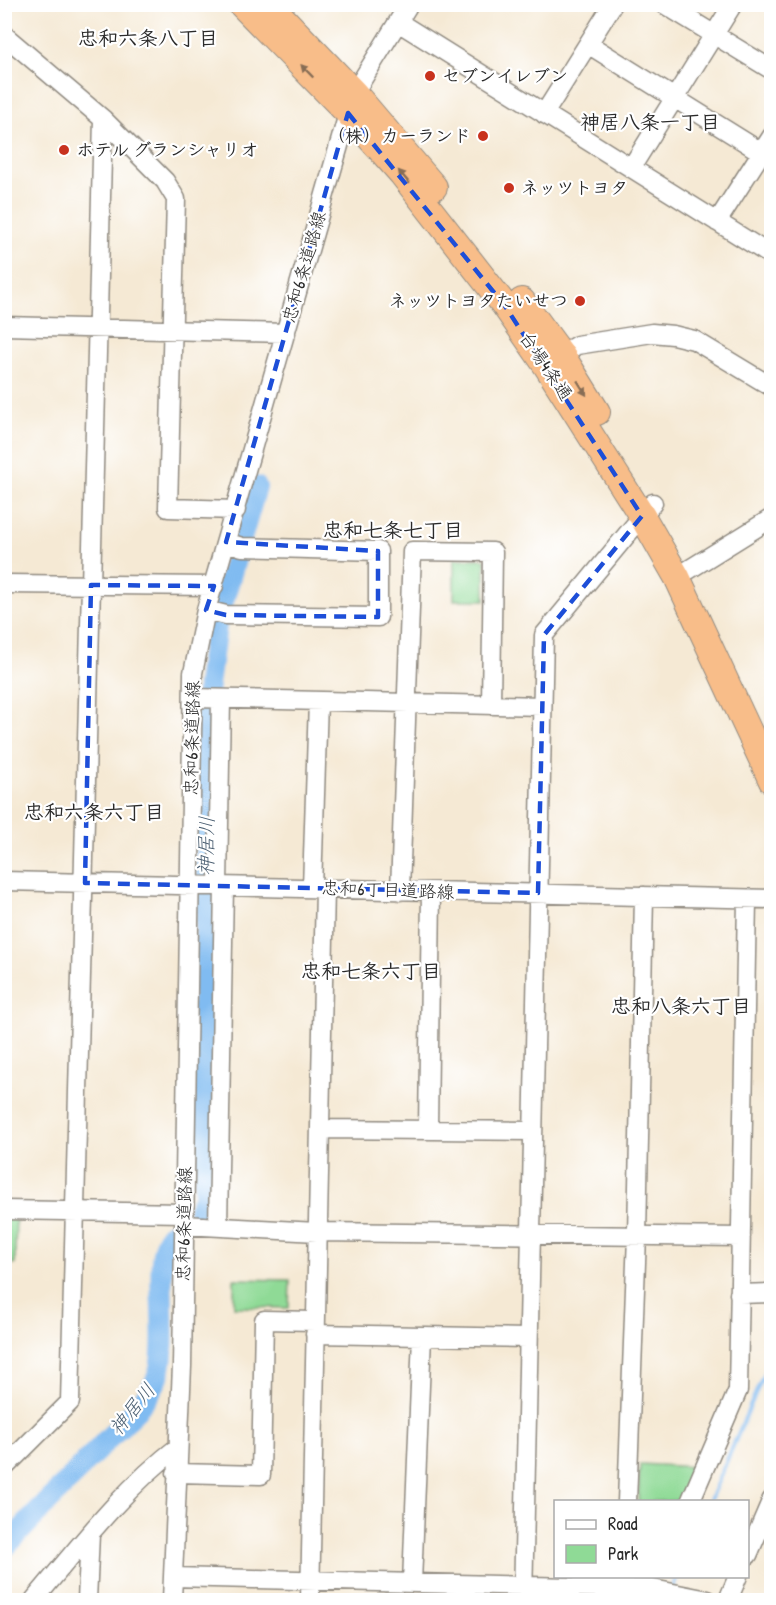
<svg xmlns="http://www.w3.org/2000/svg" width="776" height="1605" viewBox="0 0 776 1605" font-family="'Patrick Hand','Klee One',sans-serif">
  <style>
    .green { fill: #8fda96; stroke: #5d8260; stroke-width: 1.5 }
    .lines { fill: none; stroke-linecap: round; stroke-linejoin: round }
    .stream { stroke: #80bbf1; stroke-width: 4 }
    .river { stroke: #80bbf1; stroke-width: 22 }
    .minor-casing { stroke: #908a80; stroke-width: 21 }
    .highway-casing { stroke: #908a80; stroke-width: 28 }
    .minor { stroke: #fff; stroke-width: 18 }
    .highway { stroke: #f8bd89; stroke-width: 26 }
    .oneway { fill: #876d55 }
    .marked { fill: none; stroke: #1d4ed8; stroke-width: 4.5; stroke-dasharray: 12 8; stroke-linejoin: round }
    .poi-dot { fill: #c8321e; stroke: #fff; stroke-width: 2 }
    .labels { text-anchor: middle; stroke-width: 4.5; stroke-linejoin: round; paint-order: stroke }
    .poi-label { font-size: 18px; font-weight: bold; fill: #2b2b2b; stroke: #fff; text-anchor: start }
    .street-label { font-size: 18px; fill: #2b2b2b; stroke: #fff }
    .neighbourhood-label { font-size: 20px; font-weight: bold; fill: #2b2b2b; stroke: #fff }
    .water-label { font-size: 20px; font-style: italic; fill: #495d70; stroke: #fff }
  </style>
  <rect width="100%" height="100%" fill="#fff"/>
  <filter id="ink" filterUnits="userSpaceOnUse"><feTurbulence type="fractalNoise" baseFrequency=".0167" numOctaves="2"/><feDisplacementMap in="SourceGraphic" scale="12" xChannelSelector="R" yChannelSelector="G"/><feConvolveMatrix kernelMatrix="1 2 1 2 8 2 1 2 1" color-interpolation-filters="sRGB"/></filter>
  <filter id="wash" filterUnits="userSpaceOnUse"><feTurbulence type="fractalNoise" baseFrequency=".008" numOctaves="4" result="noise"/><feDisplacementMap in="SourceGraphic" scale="24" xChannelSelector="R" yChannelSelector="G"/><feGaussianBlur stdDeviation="1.35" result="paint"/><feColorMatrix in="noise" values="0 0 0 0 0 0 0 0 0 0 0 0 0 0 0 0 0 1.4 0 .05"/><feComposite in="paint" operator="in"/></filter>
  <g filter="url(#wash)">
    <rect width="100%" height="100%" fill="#f5e9d4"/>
    <path class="green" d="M454,559H485V600H454Z
      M5,1210H16L15,1264L5,1263Z
      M234,1279L290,1280L289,1308L234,1307Z
      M640,1464L696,1467L681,1501L638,1502Z"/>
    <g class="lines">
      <path class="stream" d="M709,1502L772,1355
        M673,1587L677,1576"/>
      <path class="river" d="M199,1209L205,1196L203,1006L207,902L205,817L208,685L216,625L256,487
        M4,1548C37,1513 70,1479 103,1444C121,1425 144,1405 156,1381C173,1346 149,1253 172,1233"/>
    </g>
  </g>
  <g filter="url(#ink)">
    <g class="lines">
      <defs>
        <path id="minor" d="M664,4L772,70
          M398,22L772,256
          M4,35L103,119L165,181L176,199L168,508L236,510
          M588,44L761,152
          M544,114L613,4
          M631,168L733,4
          M717,222L772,136
          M4,326L286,333
          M552,360L577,345L652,333L673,335L694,340L772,387
          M677,577L772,518
          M4,584L214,586
          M206,610L226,615L378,617V551L242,547L226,542
          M193,698L542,706
          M4,881L772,899
          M218,886L221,699
          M312,888L318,701
          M400,891L412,551L493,552L491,705
          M320,1129L532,1131
          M428,1130L431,892
          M4,1210L184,1213
          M184,1225L317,1232L741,1237
          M218,1227L224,886
          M739,1294L772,1293
          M315,1334L527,1338
          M4,1468L70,1402L103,119
          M176,1473L261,1475L264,1320L315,1321
          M627,1502L637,1236L644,896
          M690,1502L738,1390L747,900
          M748,1555L772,1499
          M173,1577L653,1589L708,1600
          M412,1583L422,1336
          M34,1600C78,1548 123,1489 178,1447
          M87,1600L90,1534
          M172,1600L182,1366L193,673L206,610L354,93L409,4
          M310,1600L325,889
          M523,1600L544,635L653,503
          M728,1600L738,1576"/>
        <path id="highway" d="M241,4L348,113L402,174L505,306L546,365L642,516L677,577L772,781
          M269,4L354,93L434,187
          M522,301L561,354L597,412"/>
      </defs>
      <use href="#minor" class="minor-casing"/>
      <use href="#highway" class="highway-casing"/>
      <use href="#minor" class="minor"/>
      <use href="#highway" class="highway"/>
    </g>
    <defs><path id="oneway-solid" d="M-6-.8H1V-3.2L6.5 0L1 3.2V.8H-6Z" transform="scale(1.5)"/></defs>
    <g class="oneway">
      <use href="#oneway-solid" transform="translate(307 71) rotate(-134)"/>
      <use href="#oneway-solid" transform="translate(404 177) rotate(-130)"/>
      <use href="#oneway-solid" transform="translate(582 388) rotate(58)"/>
    </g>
  </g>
  <path class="marked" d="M348,113L505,306L642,516L544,635L538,893L85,883L91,585L214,586L206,610L226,615L378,617V551L226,542Z"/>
  <g class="poi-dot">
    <circle cx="430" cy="76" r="6"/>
    <circle cx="483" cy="136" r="6"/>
    <circle cx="64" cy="150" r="6"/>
    <circle cx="509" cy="188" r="6"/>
    <circle cx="580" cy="301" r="6"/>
  </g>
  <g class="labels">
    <g class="poi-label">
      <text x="442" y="82">セブンイレブン</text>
      <text x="471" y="142" text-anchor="end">（株）カーランド</text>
      <text x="76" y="156">ホテル グランシャリオ</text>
      <text x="521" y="194">ネッツトヨタ</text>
      <text x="568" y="307" text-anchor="end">ネッツトヨタたいせつ</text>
    </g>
    <g class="street-label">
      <text transform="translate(304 267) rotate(-74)" y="6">忠和6条道路線</text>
      <text transform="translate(546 366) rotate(56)" y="6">台場4条通</text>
      <text transform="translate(192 738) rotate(-89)" y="6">忠和6条道路線</text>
      <text transform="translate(388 890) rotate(2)" y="6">忠和6丁目道路線</text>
      <text transform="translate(184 1224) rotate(-89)" y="6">忠和6条道路線</text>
    </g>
    <g class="neighbourhood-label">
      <text x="148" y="45">忠和六条八丁目</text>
      <text x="650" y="129">神居八条一丁目</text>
      <text x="393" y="537">忠和七条七丁目</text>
      <text x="94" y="819">忠和六条六丁目</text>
      <text x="371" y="978">忠和七条六丁目</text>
      <text x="681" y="1013">忠和八条六丁目</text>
    </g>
    <g class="water-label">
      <text transform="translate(206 846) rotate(-89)" y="7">神居川</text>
      <text transform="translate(132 1409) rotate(-51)" y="7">神居川</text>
    </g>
  </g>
  <rect width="776" height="1605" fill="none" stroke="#fff" stroke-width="24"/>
  <rect x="554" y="1500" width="195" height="78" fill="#ffffff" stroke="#aaaaaa" stroke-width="1.5"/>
  <rect x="566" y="1520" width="30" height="9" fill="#ffffff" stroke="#aaaaaa" stroke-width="1.5"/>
  <text x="608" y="1530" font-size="18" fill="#2b2b2b">Road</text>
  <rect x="566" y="1545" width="30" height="18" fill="#8fda96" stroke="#aaaaaa" stroke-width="1.5"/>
  <text x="608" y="1560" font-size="18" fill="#2b2b2b">Park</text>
</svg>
